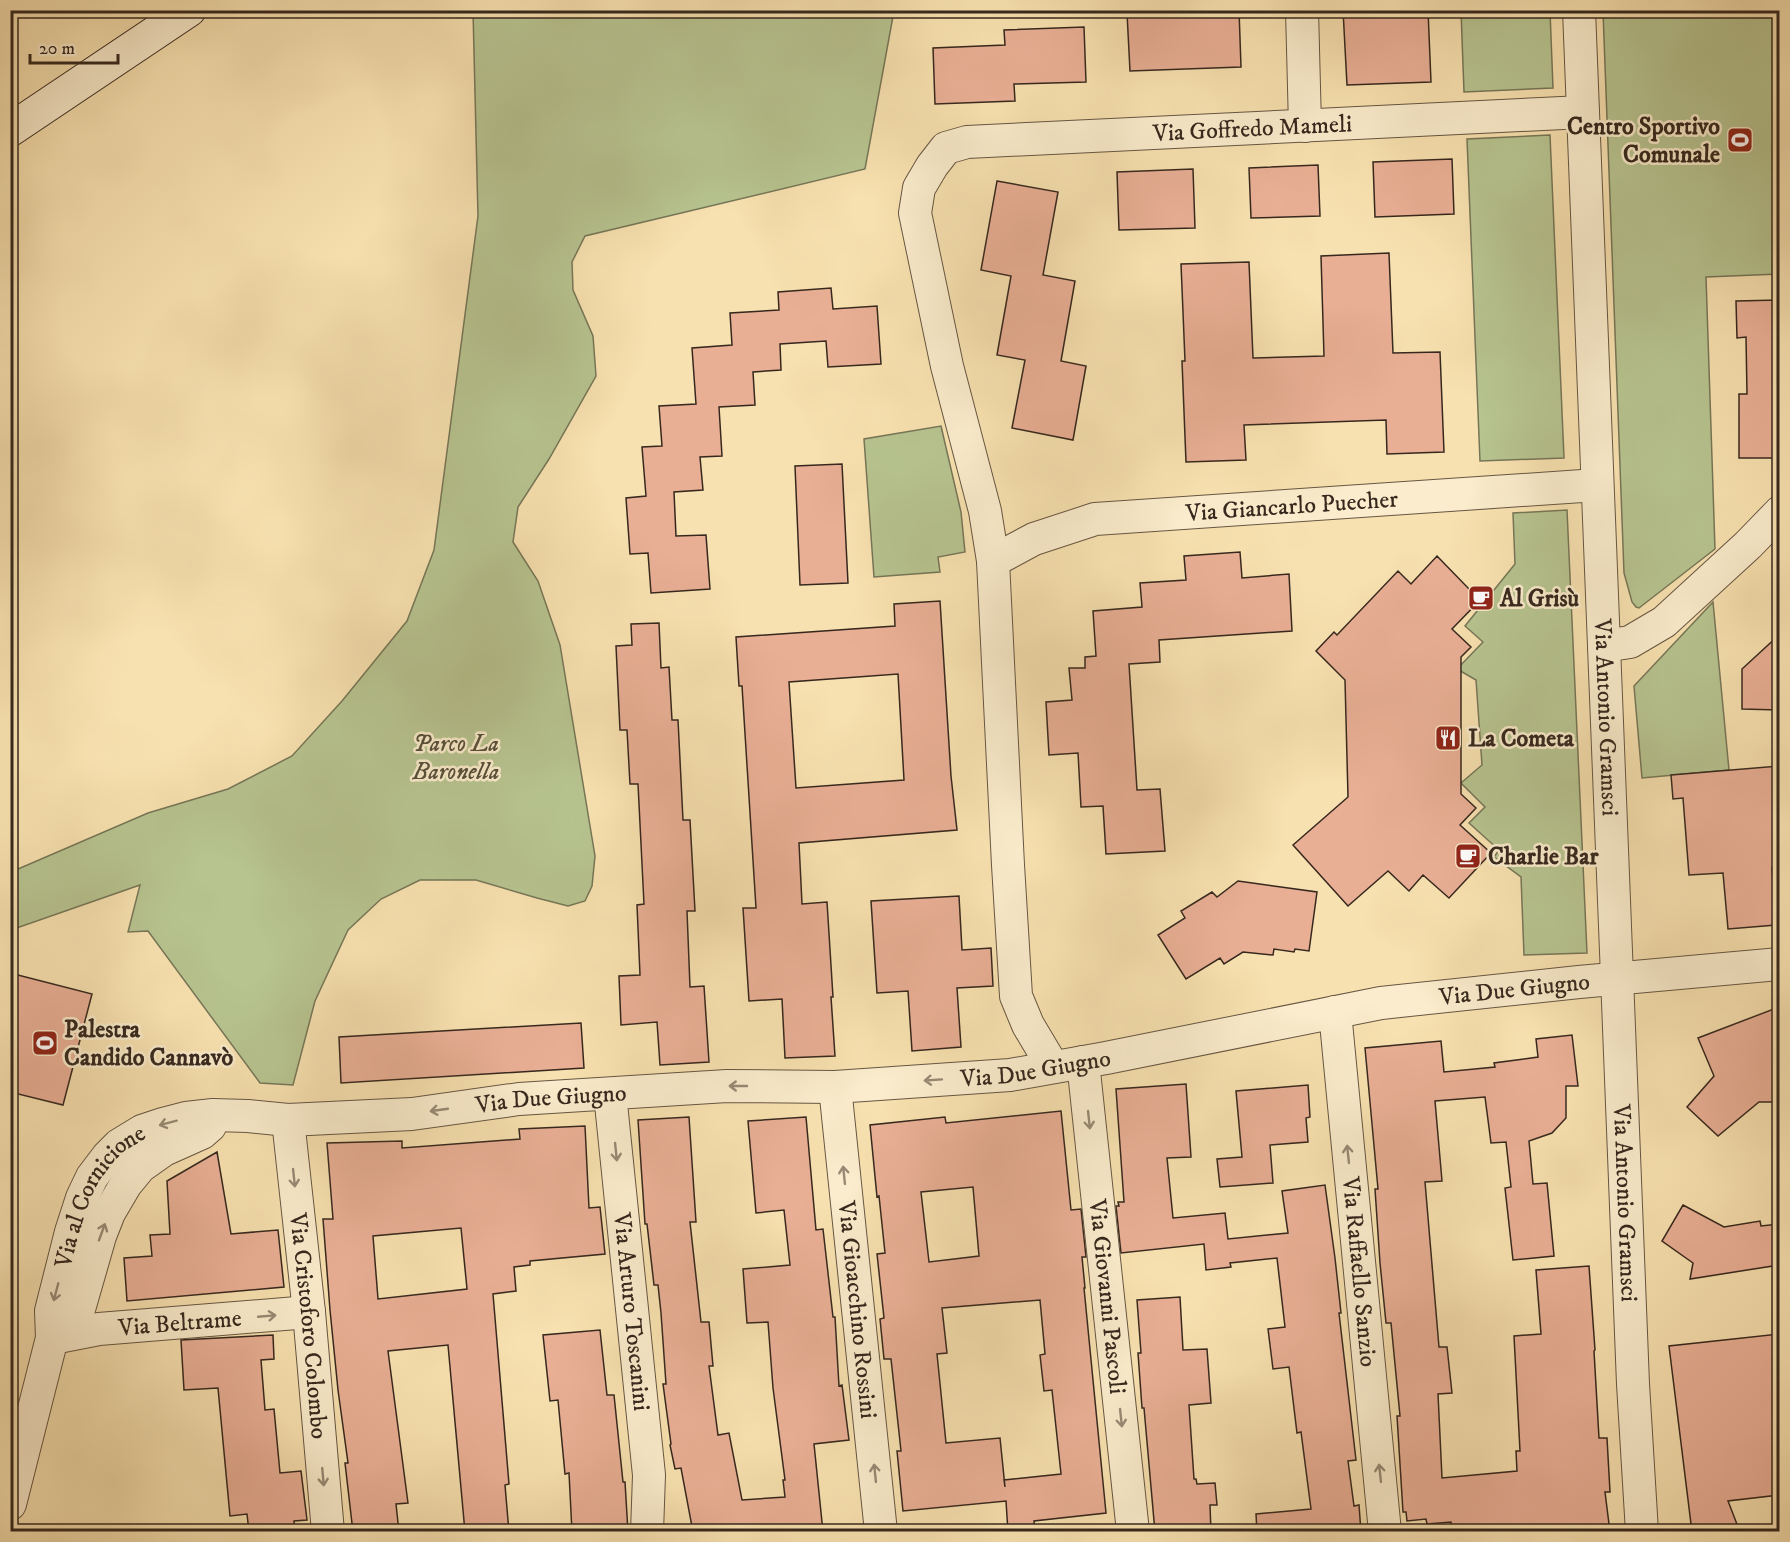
<svg xmlns="http://www.w3.org/2000/svg" width="1790" height="1542" viewBox="0 0 1790 1542" font-family="'IM FELL DW Pica',serif">
  <style>
    .green { fill: #b7c490; stroke: #767657; stroke-width: 1.5 }
    .building { fill: #e9af95; stroke: #36281e; stroke-width: 1.5; fill-rule: evenodd }
    .lines { fill: none; stroke-linecap: round; stroke-linejoin: round }
    .minor-casing { stroke: #665642; stroke-width: 34 }
    .secondary-casing { stroke: #36281e; stroke-width: 35 }
    .minor { stroke: #faeccc; stroke-width: 32 }
    .secondary { stroke: #faeccc; stroke-width: 33 }
    .oneway { stroke: #988a75 }
    .labels { text-anchor: middle; stroke-width: 5; stroke-linejoin: round; paint-order: stroke }
    .poi-label { font-size: 24px; font-weight: bold; fill: #36281e; stroke: #faeccc; text-anchor: start }
    .street-label { font-size: 24px; fill: #36281e; stroke: #faeccc }
    .park-label { font-size: 24px; font-style: italic; fill: #564f3a; stroke: #faeccc }
  </style>
  <rect width="100%" height="100%" fill="#f8e1b0"/>
  <filter id="stains"><feTurbulence type="fractalNoise" baseFrequency=".00333" numOctaves="4"/><feColorMatrix values="0 0 0 0 .2 0 0 0 0 .09 0 0 0 0 .02 0 0 0 .5 -.17"/></filter>
  <radialGradient id="worn" r=".72"><stop offset=".6" stop-color="#630" stop-opacity="0"/><stop offset="1" stop-color="#630" stop-opacity=".3"/></radialGradient>
  <path class="green" d="M473,11H894L865,169L585,236L572,262L573,290L593,336L596,376L549,459L518,507L513,542L538,581L560,645L595,856L592,886L585,901L568,906L537,898L476,880H420L381,899L348,930L315,1001L293,1085L260,1083L148,931L128,932L140,885L11,930V872L148,813L228,789L292,756L342,701L407,621L434,550L478,216Z
    M1461,11H1550L1553,88L1464,92Z
    M1603,11H1779V274L1706,277L1715,549L1639,608L1636,607L1632,602L1624,573Z
    M1550,135L1564,458L1480,461L1467,139Z
    M941,426L961,512L965,552L938,557L940,572L874,577L864,439Z
    M1567,510L1587,953L1524,955L1521,877L1494,857L1499,850L1469,823L1485,807L1461,783L1482,765L1476,680L1457,669L1483,642L1465,626L1515,564L1513,513Z
    M1713,602L1729,770L1642,778L1634,686Z"/>
  <path class="building" d="M1204,10H1239L1241,67L1130,71L1127,13Z
    M1343,10H1428L1431,82L1347,85Z
    M1084,27L1086,82L1014,84L1015,101L935,104L933,48L1005,45L1004,30Z
    M1452,159L1454,214L1375,217L1373,162Z
    M1318,165L1320,216L1251,218L1249,168Z
    M1193,169L1195,228L1119,230L1117,172Z
    M997,181L1058,192L1043,275L1075,281L1061,361L1086,366L1073,440L1012,428L1025,360L997,355L1011,276L981,270Z
    M1389,253L1393,353L1440,352L1444,452L1387,454L1386,420L1244,425L1246,460L1186,462L1182,361H1185L1181,264L1249,262L1253,358L1324,356L1321,256Z
    M831,288L833,309L877,306L881,364L828,367L826,341L780,344L781,370L753,372L755,405L719,407L722,456L700,457L703,490L674,492L676,536L706,535L710,589L651,593L648,553L630,554L626,498L646,496L642,447L662,446L659,406L696,404L692,348L732,345L730,313L779,310L778,292Z
    M1779,300V458H1739V394H1747L1746,337L1737,338L1736,301Z
    M842,464L848,583L800,585L795,466Z
    M1240,552L1242,578L1289,574L1292,631L1159,640L1160,662L1129,664L1137,790L1160,789L1165,851L1106,854L1103,806L1081,807L1078,753L1049,755L1046,702L1072,700L1069,668H1085V657L1096,656L1093,611L1142,607L1140,583L1186,580L1184,556Z
    M1437,556L1469,589L1482,598L1452,629L1471,647L1461,657V794L1476,808L1460,825L1491,853L1449,898L1423,875L1409,891L1388,871L1348,906L1293,845L1348,797L1345,680L1316,651L1334,632L1337,635L1398,571L1411,584Z
    M940,601L951,776L957,830L799,843L802,904L827,902L833,997H831L835,1056L785,1058L782,999L749,1001L743,908H756L742,686H739L736,637L895,626L894,604ZM898,674L904,780L796,788L789,682Z
    M659,623L661,668L669,667L672,720H678L683,820H690L695,911H687L690,987L704,986L709,1062L660,1065L657,1022L621,1025L619,976L640,975L637,905L644,904L638,784H630L627,730H620L616,646L632,645L631,624Z
    M1779,635V710L1742,709V669Z
    M1779,766V867L1772,868L1776,925L1728,929L1723,873L1689,875L1683,798L1673,799L1671,775Z
    M1238,881L1317,892L1309,951L1295,949L1294,952L1274,949L1273,955L1243,952L1224,964L1220,958L1186,979L1158,935L1185,918L1181,911L1212,892L1217,897Z
    M959,896L962,950L991,948L993,986L957,988L961,1047L912,1051L908,991L877,993L871,901Z
    M10,973L92,994L63,1105L10,1092Z
    M1779,1007V1102H1759L1718,1136L1687,1107L1714,1076L1698,1038Z
    M581,1023L584,1068L341,1083L339,1037Z
    M1572,1035L1578,1086H1566V1118L1552,1133L1529,1141L1533,1184L1547,1183L1554,1256L1513,1260L1505,1188L1511,1187L1506,1142L1491,1143L1485,1097L1435,1101L1442,1181L1425,1182L1439,1347H1447L1452,1393L1438,1394L1442,1478L1517,1471L1516,1451H1520L1514,1336L1541,1334L1536,1270L1589,1266L1595,1350L1594,1351L1599,1438H1607L1610,1492H1605L1610,1532H1512V1526L1452,1530L1451,1522L1427,1524L1426,1519L1407,1521L1406,1512H1403L1397,1416H1400L1391,1323H1386L1380,1263L1375,1189H1378L1365,1048L1441,1041L1444,1072L1495,1067L1494,1063L1538,1057L1536,1039Z
    M1186,1084L1191,1157L1167,1158L1173,1218L1225,1213L1228,1239L1288,1233L1282,1191L1325,1185L1335,1258L1341,1313H1339L1356,1460L1348,1461L1354,1506L1359,1505L1361,1532H1257L1256,1514L1311,1509L1301,1432L1297,1433L1289,1367L1273,1369L1268,1329L1285,1327L1277,1258L1230,1263L1231,1267L1206,1270L1204,1244L1121,1253L1116,1206H1119L1118,1202H1124L1116,1089Z
    M1308,1085L1310,1117L1306,1118L1308,1142L1270,1145L1273,1183L1220,1187L1217,1159L1242,1157L1236,1091Z
    M1061,1111L1071,1210L1081,1209L1086,1257H1082L1085,1288H1084L1106,1513L1034,1521L1035,1532H1008L1006,1501L903,1511L897,1451H901L891,1359H884L880,1319L884,1318L877,1254L885,1253L879,1196L877,1197L870,1125L945,1117L946,1123ZM973,1187L979,1256L929,1262L921,1192ZM1040,1300L1045,1354L1040,1355L1044,1391L1052,1390L1061,1474L1004,1480L1005,1487L1000,1438L946,1443L937,1354L947,1353L942,1308Z
    M689,1117L696,1222H690L701,1322H709L713,1366H709L718,1435L729,1433L742,1500L785,1497L783,1480H785L773,1388L768,1322L747,1323L743,1269L790,1265L784,1210L756,1213L748,1121L806,1117L816,1230L823,1229L833,1317H835L839,1386L842,1385L849,1440L814,1444L823,1532H788V1527L730,1532H693L681,1468L675,1469L670,1445L671,1444L663,1384H666L661,1313L658,1285H654L647,1224H645L638,1120Z
    M585,1126L589,1208L600,1207L605,1254L530,1261V1265L514,1267L516,1291L493,1294L509,1484L505,1485L509,1532H465L448,1345L388,1351L408,1503L396,1504L399,1532H353L345,1463H348L338,1390L330,1310L323,1219H333L327,1143L402,1141V1148L520,1139L519,1129ZM461,1228L467,1289L378,1299L373,1236Z
    M217,1152L231,1234L278,1230L284,1287L127,1301L124,1258L152,1256L150,1235L170,1234L167,1181Z
    M1683,1205L1724,1227L1760,1221L1761,1226L1779,1224V1265L1690,1279L1693,1263L1662,1241Z
    M1180,1297L1183,1350L1207,1349L1211,1403L1189,1405L1194,1479H1196L1197,1484L1215,1483L1217,1505H1210L1211,1532H1155L1144,1408H1142L1138,1353H1141L1137,1300Z
    M600,1330L607,1395H614L623,1482H625L628,1532H572L569,1473L565,1474L558,1400L550,1401L543,1335Z
    M1779,1334V1495L1728,1501L1740,1532H1692L1669,1346Z
    M273,1335L274,1359L261,1360L265,1410L274,1409L280,1473L301,1471L307,1520L294,1521L295,1532H249L247,1514L230,1516L218,1388L184,1390L181,1340Z"/>
  <g class="lines">
    <defs>
      <g id="minor">
        <path d="M1302,10L1305,126"/>
        <path id="s1" d="M1579,10L1633,1384L1642,1532"/>
        <path id="s2" d="M993,561L1034,539L1095,519L1597,485"/>
        <path d="M1604,646L1630,642L1664,622L1748,545L1780,512"/>
        <path id="s3" d="M1335,1012L1385,1532"/>
        <path id="s4" d="M1083,1062L1133,1532"/>
        <path id="s5" d="M1053,1067L1028,1025L1016,996L1008,865L993,561L985,511L947,366L915,213L919,188L932,166L946,148L967,142L1583,112"/>
        <path id="s6" d="M835,1087L881,1532"/>
        <path id="s7" d="M610,1094L649,1475L647,1532"/>
        <path id="s8" d="M288,1120L309,1312L328,1532"/>
        <path d="M52,1338L77,1316L100,1236L109,1213L126,1184L140,1167L164,1150L202,1133L210,1126L211,1121"/>
        <path id="s9" d="M53,1338L99,1329L309,1312"/>
        <path id="s10" d="M10,1504L52,1338L51,1311L71,1232L82,1198L92,1177L108,1156L119,1145L142,1131L163,1124L186,1118L213,1115L248,1116L288,1120L412,1114L519,1099L727,1086L835,1087L1010,1075L1106,1058L1381,1003L1579,982L1780,964"/>
      </g>
      <path id="secondary" d="M10,130L189,10"/>
    </defs>
    <use href="#minor" class="minor-casing"/>
    <use href="#secondary" class="secondary-casing"/>
    <use href="#minor" class="minor"/>
    <use href="#secondary" class="secondary"/>
  </g>
  <defs><path id="oneway-shaft" d="M-6 0H5M1.5-3L5.5 0L1.5 3" fill="none" stroke-width="1.6" stroke-linecap="round" stroke-linejoin="round" transform="scale(1.5)"/></defs>
  <g class="oneway">
    <use href="#oneway-shaft" transform="translate(933 1080) rotate(176)"/>
    <use href="#oneway-shaft" transform="translate(738 1086) rotate(-180)"/>
    <use href="#oneway-shaft" transform="translate(439 1110) rotate(172)"/>
    <use href="#oneway-shaft" transform="translate(1089 1120) rotate(84)"/>
    <use href="#oneway-shaft" transform="translate(168 1123) rotate(165)"/>
    <use href="#oneway-shaft" transform="translate(616 1152) rotate(84)"/>
    <use href="#oneway-shaft" transform="translate(1348 1154) rotate(-96)"/>
    <use href="#oneway-shaft" transform="translate(844 1175) rotate(-96)"/>
    <use href="#oneway-shaft" transform="translate(294 1178) rotate(84)"/>
    <use href="#oneway-shaft" transform="translate(102 1232) rotate(-70)"/>
    <use href="#oneway-shaft" transform="translate(56 1292) rotate(105)"/>
    <use href="#oneway-shaft" transform="translate(267 1316) rotate(-5)"/>
    <use href="#oneway-shaft" transform="translate(1121 1418) rotate(84)"/>
    <use href="#oneway-shaft" transform="translate(875 1473) rotate(-96)"/>
    <use href="#oneway-shaft" transform="translate(1380 1473) rotate(-96)"/>
    <use href="#oneway-shaft" transform="translate(323 1477) rotate(85)"/>
  </g>
  <defs>
    <symbol id="stadium-square" viewBox="-11 -11 22 22"><rect x="-9" y="-9" width="18" height="18" rx="4" fill="#8f2418" stroke="#faeccc"/><path d="M0-5a6.5 5 0 1 0 0 10a6.5 5 0 1 0 0-10ZM-3.5-1.8h7v3.6h-7Z" fill="#fff"/></symbol>
    <symbol id="cafe-square" viewBox="-11 -11 22 22"><rect x="-9" y="-9" width="18" height="18" rx="4" fill="#8f2418" stroke="#faeccc"/><path d="M-5.5-4.5H6V0H3Q3 3.5 0 3.5H-2.5Q-5.5 3.5-5.5 0ZM3-3.2v2h1.7v-2ZM-6 4.5H4V6H-6Z" fill="#fff"/></symbol>
    <symbol id="restaurant-square" viewBox="-11 -11 22 22"><rect x="-9" y="-9" width="18" height="18" rx="4" fill="#8f2418" stroke="#faeccc"/><path d="M-5-6h1v4h1v-4h1v4h1v-4h1v5L-1.5 .5V6h-2V.5L-5-1ZM5-6V6H3V1.5H1.5Q1.5-4 5-6Z" fill="#fff"/></symbol>
  </defs>
  <g fill-rule="evenodd">
    <use href="#stadium-square" x="1725" y="125" width="30" height="30"/>
    <use href="#cafe-square" x="1466" y="583" width="30" height="30"/>
    <use href="#restaurant-square" x="1433" y="723" width="30" height="30"/>
    <use href="#cafe-square" x="1453" y="841" width="30" height="30"/>
    <use href="#stadium-square" x="30" y="1028" width="30" height="30"/>
  </g>
  <g class="labels">
    <g class="poi-label">
      <text x="1720" y="134" text-anchor="end">Centro Sportivo<tspan x="1720" dy="28">Comunale</tspan></text>
      <text x="1500" y="606">Al Grisù</text>
      <text x="1468" y="746">La Cometa</text>
      <text x="1488" y="864">Charlie Bar</text>
      <text x="64" y="1037">Palestra<tspan x="64" dy="28">Candido Cannavò</tspan></text>
    </g>
    <g class="street-label">
      <text dy="8" stroke="none"><textPath href="#s5" startOffset="1254">Via Goffredo Mameli</textPath></text>
      <text dy="8" stroke="none"><textPath href="#s2" startOffset="308">Via Giancarlo Puecher</textPath></text>
      <text dy="8" stroke="none"><textPath href="#s1" startOffset="708">Via Antonio Gramsci</textPath></text>
      <text dy="8" stroke="none"><textPath href="#s10" startOffset="1792">Via Due Giugno</textPath></text>
      <text dy="8" stroke="none"><textPath href="#s10" startOffset="1306">Via Due Giugno</textPath></text>
      <text dy="8" stroke="none"><textPath href="#s10" startOffset="820">Via Due Giugno</textPath></text>
      <text dy="8" stroke="none"><textPath href="#s10" startOffset="326">Via al Cornicione</textPath></text>
      <text dy="8" stroke="none"><textPath href="#s1" startOffset="1194">Via Antonio Gramsci</textPath></text>
      <text dy="8" stroke="none"><textPath href="#s3" startOffset="261">Via Raffaello Sanzio</textPath></text>
      <text dy="8" stroke="none"><textPath href="#s4" startOffset="236">Via Giovanni Pascoli</textPath></text>
      <text dy="8" stroke="none"><textPath href="#s6" startOffset="224">Via Gioacchino Rossini</textPath></text>
      <text dy="8" stroke="none"><textPath href="#s7" startOffset="219">Via Arturo Toscanini</textPath></text>
      <text dy="8" stroke="none"><textPath href="#s9" startOffset="128">Via Beltrame</textPath></text>
      <text dy="8" stroke="none"><textPath href="#s8" startOffset="207">Via Cristoforo Colombo</textPath></text>
    </g>
    <g class="park-label">
      <text x="456" y="751">Parco La<tspan x="456" dy="28">Baronella</tspan></text>
    </g>
  </g>
  <rect width="1790" height="1542" fill="none" stroke="#f8e1b0" stroke-width="36"/>
  <rect x="12" y="12" width="1766" height="1518" fill="none" stroke="#36281e" stroke-width="3"/>
  <rect x="18" y="18" width="1754" height="1506" fill="none" stroke="#36281e" stroke-width="1.5"/>
  <path d="M30 54v9h88v-9" fill="none" stroke="#36281e" stroke-width="3"/>
  <text x="39" y="54" font-size="18" fill="#36281e" stroke="#faeccc" stroke-width="4.5" paint-order="stroke">20 m</text>
  <rect width="100%" height="100%" filter="url(#stains)"/>
  <rect width="100%" height="100%" fill="url(#worn)"/>
</svg>
